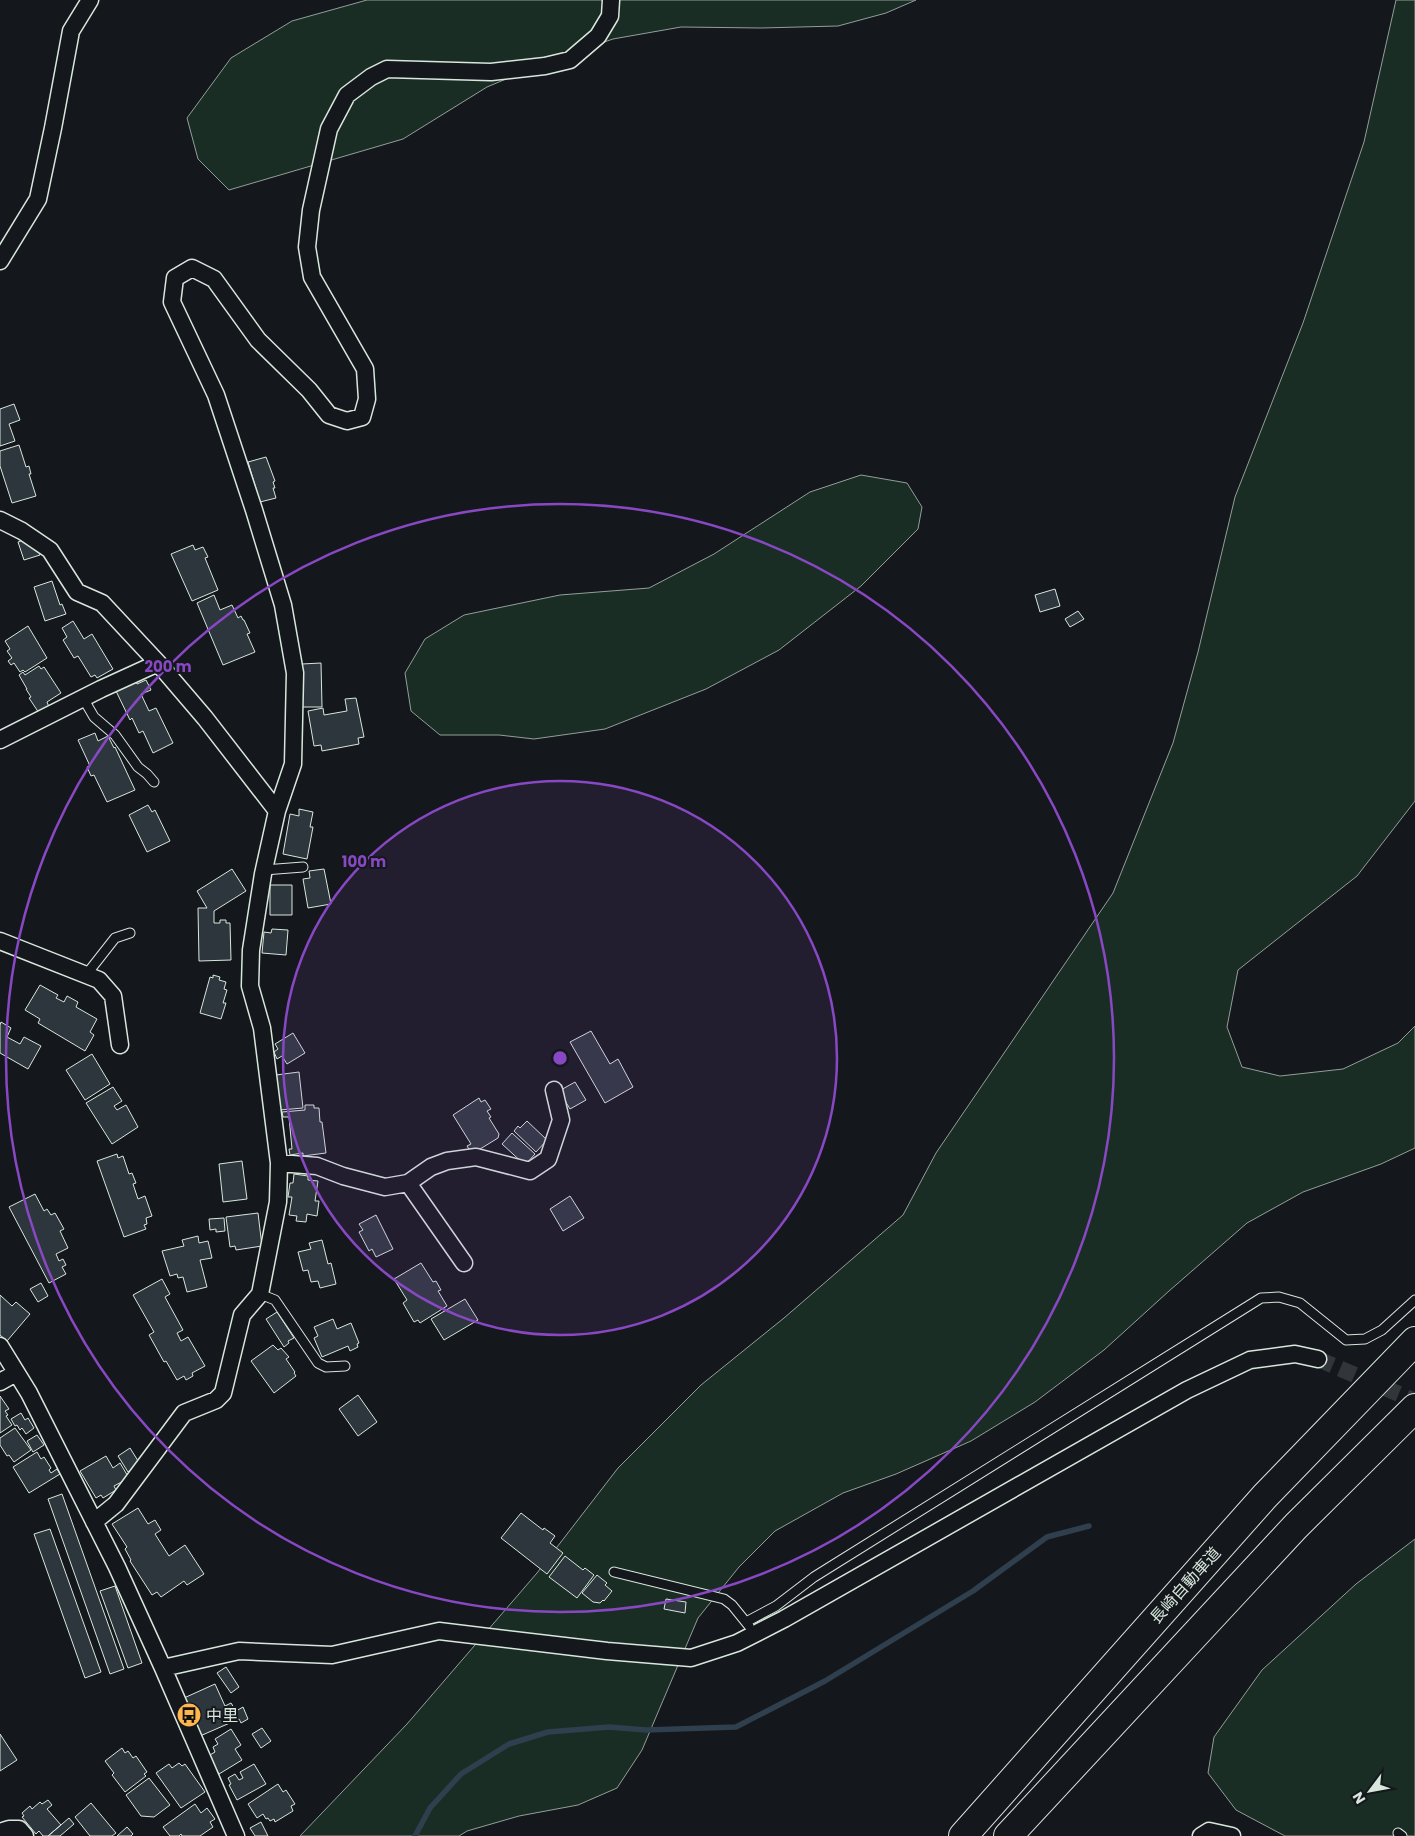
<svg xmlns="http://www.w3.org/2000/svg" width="1415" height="1836" viewBox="0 0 1415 1836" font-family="Poppins,'Noto Sans JP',sans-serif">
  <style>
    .green { fill: #1a2d24; stroke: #939e99 }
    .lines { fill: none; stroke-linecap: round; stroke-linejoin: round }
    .stream { stroke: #2f3f4d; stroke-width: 5.5 }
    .building { fill: #2c363c; stroke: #d8e6dc }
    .minor-tunnel { stroke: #313739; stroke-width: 16; stroke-dasharray: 16 8; stroke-linecap: butt }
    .service-casing { stroke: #d8e6dc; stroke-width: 11 }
    .minor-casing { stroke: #d8e6dc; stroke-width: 19 }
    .motorway-casing { stroke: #d8e6dc; stroke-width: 30 }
    .service { stroke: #14181c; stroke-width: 9 }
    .minor { stroke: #14181c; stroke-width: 16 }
    .motorway { stroke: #14181c; stroke-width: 28 }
    .ring { fill: none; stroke: #8948c3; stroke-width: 2.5 }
    .labels { text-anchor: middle; stroke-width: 4; stroke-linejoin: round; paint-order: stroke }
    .street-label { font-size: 16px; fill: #d8e6dc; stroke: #14181c }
    .poi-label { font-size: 16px; fill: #d8e6dc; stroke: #14181c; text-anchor: start }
    .centre { fill: #8948c3; stroke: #14181c; stroke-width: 2.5 }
    .ring-label { font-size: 15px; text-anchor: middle; font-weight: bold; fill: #8948c3; stroke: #14181c; stroke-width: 4; stroke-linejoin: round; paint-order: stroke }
  </style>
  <rect width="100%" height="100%" fill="#14181c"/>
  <path class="green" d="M367,0H916L886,13L838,26L761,28L681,27L613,39L549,61L487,87L403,139L229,190L198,159L187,118L231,58L292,21Z
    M1396,0H1415V801L1357,876L1238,970L1227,1027L1242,1067L1280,1076L1343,1069L1398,1043L1415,1026V1148L1381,1164L1303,1192L1247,1223L1169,1291L1104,1350L1035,1402L971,1441L896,1474L843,1493L775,1531L739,1567L698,1618L642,1750L617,1788L578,1805L519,1816L467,1831L459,1836H300L407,1724L537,1573L618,1468L701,1385L784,1318L903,1215L936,1153L1113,893L1173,743L1198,652L1235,497L1303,323L1364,142Z
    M861,475L907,483L922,507L918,529L861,586L779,650L706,689L605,729L534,739L499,735H440L411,711L405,673L425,639L464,615L560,595L649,588L714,554L810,492Z
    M1415,1539V1836H1285L1236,1810L1208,1773L1214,1737L1262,1670L1356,1584Z"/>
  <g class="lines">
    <path class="stream" d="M415,1836L430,1808L461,1774L509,1744L548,1732L609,1727L646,1730L736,1727L825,1681L973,1591L1047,1537L1089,1526"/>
  </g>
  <path class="building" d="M14,404L20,420L9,424L15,441L0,446V409Z
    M19,445L26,467L29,466L31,474H29L36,496L12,503L0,466V451Z
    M266,457L275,481L273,482L275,488H273L276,498L260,502L248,462Z
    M23,540L38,549L40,555L24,560L18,542Z
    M193,545L195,550L203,547L208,557L205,558L218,590L192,601L171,554Z
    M52,581L60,605L62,604L66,614L45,621L34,587Z
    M1055,589L1060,606L1040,612L1035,595Z
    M214,595L220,610L232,605L238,618L241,616L243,620H244L250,633L247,634L255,652L223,665L197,603Z
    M1078,611L1084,619L1070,627L1065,619Z
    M73,621L84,639L92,634L113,669L97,678L95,675L91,677L78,656L74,658L63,640L67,637L62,628Z
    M28,626L47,658L25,672L23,670L20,672L14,663L11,665L8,661L12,658L7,651L10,649L5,641Z
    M321,663L322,707H302V664Z
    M39,666L41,669L44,667L61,693L47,702L49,707L39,713L29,698L31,697L26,689H27L19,675L23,672L25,675Z
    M146,680L151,690L141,694L149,711L156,708L173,743L153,753L143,731L139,733L132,718L130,720L116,691L136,682L137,684Z
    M356,698L364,737L358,738L359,744L322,751L321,745L314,746L308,711L323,708L324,715L347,711L345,699Z
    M95,733L98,741L108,736L114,748L115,747L135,790L107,802L94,775L91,776L87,767L90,766L78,740Z
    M148,805L152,812L155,810L170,841L147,852L129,815Z
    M299,809L313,812L310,827H313L307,859L283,854L290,814L299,816Z
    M232,869L246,891L214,911V923H220V920H226V923H230L231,960L199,961L198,908H207L197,891Z
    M324,869L331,904L308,908L303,879L310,878L309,871Z
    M270,885H292V915H270Z
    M272,929L288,930L286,955L262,953L264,932L271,933Z
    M213,975L220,977L219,980L226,982L224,989L227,990L223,1003H226L221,1019L200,1013L210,977L213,978Z
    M40,985L58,995L56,998L64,1002L67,996L78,1002L76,1007L97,1019L90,1032L94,1035L85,1051L38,1023L40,1019L25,1010Z
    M1,1022L11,1028L7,1037L20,1044L24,1037L41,1046L28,1069L0,1053V1025Z
    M591,1031L610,1064L618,1059L633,1087L605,1103L570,1042Z
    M293,1033L305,1053L287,1064L282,1056L277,1059L274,1052L278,1049L275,1044Z
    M92,1054L110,1084L85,1100L66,1070Z
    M299,1072L303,1108L280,1110L276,1075Z
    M575,1082L586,1100L570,1109L559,1091Z
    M113,1087L122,1101L114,1106L117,1110L126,1105L138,1127L112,1144L86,1103Z
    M479,1098L481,1102L485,1100L491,1109L487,1111L491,1117L489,1118L499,1134L498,1138L472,1154L467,1146L471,1144L453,1115Z
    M305,1105H314V1108H319L320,1122H322L326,1153L303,1156V1153L290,1155L289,1149H292L289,1117H283L282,1112L305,1110Z
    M527,1121L547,1140L536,1152L514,1131L518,1126L520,1128Z
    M512,1133L535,1154L525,1165L502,1144Z
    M117,1154L118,1158L123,1156L129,1174L132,1173L136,1183L133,1184L138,1199L145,1196L152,1216L146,1218L147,1224L144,1225L146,1229L124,1237L97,1161Z
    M242,1161L247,1199L223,1202L219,1164Z
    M294,1174L308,1176V1180L318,1181L315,1201H319L317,1216L307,1214L306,1222L296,1221L297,1216L289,1215L292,1197H288L290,1183H293Z
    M35,1194L44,1211L47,1209L51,1215L55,1213L64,1229L60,1231L68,1248L56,1254L59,1261L63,1259L66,1265L62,1267L66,1274L49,1283L9,1207Z
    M570,1196L584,1218L563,1231L550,1209Z
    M258,1213L262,1246L236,1250L235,1246L230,1247L226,1217Z
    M376,1215L393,1249L376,1257L372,1249L369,1251L359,1232L363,1230L359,1224Z
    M224,1218L225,1231L216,1232V1229L210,1230L209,1219Z
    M198,1236L199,1243L208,1241L212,1258L200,1260L207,1287L187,1292L183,1277L178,1278L177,1274L170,1276L162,1251L184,1246L182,1240Z
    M322,1240L328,1264L331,1263L336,1284L320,1288L318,1281L311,1282L308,1270L303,1271L298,1252L311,1249L309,1243Z
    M421,1263L433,1282L436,1281L441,1290L438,1291L447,1306L420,1323L418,1320L414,1322L403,1303L407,1300L394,1279Z
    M162,1279L170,1294L165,1297L183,1330L177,1333L181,1341L188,1337L205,1366L192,1373L193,1376L186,1380L184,1376L177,1380L166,1361L164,1362L149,1335L154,1332L133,1295Z
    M41,1283L48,1296L38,1302L30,1289Z
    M0,1295L12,1306L16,1302L30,1314L7,1341L0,1335Z
    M465,1299L478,1320L444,1340L431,1319Z
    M277,1312L294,1338L288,1341L289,1343L284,1347L266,1319Z
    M333,1319L337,1329L351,1323L359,1343L357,1344L358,1347L350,1351L348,1346L322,1357L314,1338L318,1336L314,1327Z
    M273,1345L278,1350L281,1348L289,1357L286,1359L295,1372L294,1373L296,1376L274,1393L251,1361Z
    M358,1395L377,1422L358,1436L339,1409Z
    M0,1396L9,1409L5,1411L8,1415L6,1416L12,1425L0,1433Z
    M21,1413L25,1420L28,1418L34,1428L26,1434L22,1428L20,1430L17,1425L15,1426L11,1419Z
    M15,1428L31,1450L14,1462L9,1455L7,1456L0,1445V1438Z
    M37,1435L44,1445L33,1452L27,1441Z
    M130,1448L140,1464L128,1472L118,1456Z
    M37,1452L41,1459L44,1457L51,1468L49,1470L51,1473L57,1469L60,1474L29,1493L13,1467Z
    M106,1456L113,1468L120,1463L129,1478L114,1486L116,1490L103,1498L101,1495L96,1498L80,1471Z
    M62,1494L124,1669L110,1674L48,1499Z
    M138,1508L148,1524L155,1520L161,1530L155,1534L169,1556L185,1545L204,1574L187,1585L184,1581L161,1597L157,1592L152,1595L130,1561L131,1560L125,1549L127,1547L112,1524Z
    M521,1513L543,1530L544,1528L555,1536L550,1543L563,1553L547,1574L501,1538Z
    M50,1529L101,1672L85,1678L34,1534Z
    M565,1556L583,1570L585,1568L594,1575L577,1598L549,1577Z
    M597,1575L607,1583L605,1585L612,1591L604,1601L603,1600L600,1603L593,1602L582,1593Z
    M115,1586L142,1663L128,1668L100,1591Z
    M666,1599L686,1602L685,1613L664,1609Z
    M226,1667L239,1687L231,1693L217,1673Z
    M215,1684L225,1706L231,1703L236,1711L243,1707L248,1719L241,1723L239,1719L200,1736L184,1698Z
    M262,1728L271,1741L261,1748L252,1734Z
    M231,1729L241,1745L235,1749L242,1760L219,1774L208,1756L215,1752L213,1747L218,1744L215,1739Z
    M0,1734L17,1760L0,1771Z
    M122,1748L125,1753L128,1751L133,1758L136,1756L147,1772L144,1774L146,1776L125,1792L112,1775L114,1773L105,1761Z
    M179,1763L182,1766L185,1764L205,1792L181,1808L156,1773L169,1764L172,1768Z
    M254,1764L266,1784L237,1800L229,1785L231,1784L228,1778L235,1774L239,1780L243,1778L240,1772Z
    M149,1778L170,1805L154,1817L141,1816L126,1795Z
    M278,1784L283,1792L286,1790L295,1804L291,1806L293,1811L275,1822L274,1819L270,1821L268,1818L266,1819L263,1814L257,1818L248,1804Z
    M48,1800L52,1805L47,1809L61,1825L48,1836H43L39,1831L36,1834L22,1817L24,1816L22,1813L30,1806L32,1809L40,1802L42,1804Z
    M91,1803L116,1833L112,1836H90L75,1817Z
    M195,1804L201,1813L207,1808L215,1819L210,1822L213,1827L200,1836H182L181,1834L179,1836H170L163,1827Z
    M69,1818L74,1824L60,1836H48Z
    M261,1822L268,1836H255L250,1828Z
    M127,1827L133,1834L131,1836H117Z"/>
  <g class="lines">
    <path class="minor-tunnel" d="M1318,1359L1415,1401"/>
    <defs>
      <path id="service" d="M83,698L94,717L115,735L138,767L147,774L154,782
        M264,870L303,867
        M86,975L115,938L130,933
        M260,1294L275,1300L318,1363L326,1367L345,1366
        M614,1572L724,1599L732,1605L749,1626
        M746,1622L776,1606L814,1577L1261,1298L1279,1297L1300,1303L1346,1340L1365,1339L1382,1330L1415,1300
        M1398,1833L1402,1836"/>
      <path id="minor" d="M0,261L38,199L53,128L71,31L90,0
        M0,520L22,531L50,550L77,592L102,603L158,663L205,718L277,811
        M0,740L101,689L158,663
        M0,941L99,980L113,996L120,1045
        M279,1163L317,1166L343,1176L385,1187L408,1183L431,1167L447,1161L476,1157L530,1171L548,1159L561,1120L554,1090
        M408,1183L464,1263
        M0,1346L29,1393L117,1567L163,1668L236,1836
        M0,1382L16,1373
        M94,1522L116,1504L184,1413L216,1400L223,1393L242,1315L260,1294L278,1202L279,1163L262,1028L250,986L251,950L263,874L277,811L293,764L295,673L283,605L254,510L216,395L172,302L175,278L192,268L214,279L258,340L309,390L329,415L347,421L362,417L367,399L365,369L312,277L307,247L311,210L329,129L347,95L371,77L387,69L491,72L545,66L570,60L598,36L610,16L611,0
        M163,1668L239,1651L332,1655L439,1631L607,1651L691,1658L737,1643L784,1619L1187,1390L1250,1360L1295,1354L1318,1359
        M0,1832L9,1829H19L25,1836
        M1201,1836L1209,1831L1232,1836"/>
      <path id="motorway" d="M963,1836L1265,1496L1415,1341
        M1008,1836L1296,1526L1415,1408"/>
    </defs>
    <use href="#service" class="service-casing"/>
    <use href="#minor" class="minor-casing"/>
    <use href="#motorway" class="motorway-casing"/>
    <use href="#service" class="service"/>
    <use href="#minor" class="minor"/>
    <use href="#motorway" class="motorway"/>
  </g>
  <circle cx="560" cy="1058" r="277" fill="#8948c3" fill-opacity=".12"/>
  <g class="ring">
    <circle cx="560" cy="1058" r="277"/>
    <circle cx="560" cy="1058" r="554"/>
  </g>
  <defs>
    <symbol id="bus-disc" viewBox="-11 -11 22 22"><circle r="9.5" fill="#ffb74d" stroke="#14181c"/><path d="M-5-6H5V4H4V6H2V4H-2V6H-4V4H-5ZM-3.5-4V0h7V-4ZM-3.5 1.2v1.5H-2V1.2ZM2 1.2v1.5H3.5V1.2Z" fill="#111"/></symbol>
  </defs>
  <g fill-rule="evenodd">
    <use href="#bus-disc" x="175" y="1701" width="28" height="28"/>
  </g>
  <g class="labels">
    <g class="street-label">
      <text transform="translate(1185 1585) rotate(-48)" y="6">長崎自動車道</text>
    </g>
    <g class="poi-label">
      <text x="206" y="1721">中里</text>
    </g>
  </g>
  <circle cx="560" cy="1058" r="8" class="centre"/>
  <g class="ring-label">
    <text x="168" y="672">200 m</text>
    <text x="364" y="867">100 m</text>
  </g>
  <g transform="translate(1370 1791) rotate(238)" stroke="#14181c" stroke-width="4" paint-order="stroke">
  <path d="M0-4L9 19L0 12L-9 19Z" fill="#d8e6dc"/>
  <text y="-8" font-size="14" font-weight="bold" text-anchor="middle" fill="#d8e6dc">N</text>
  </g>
</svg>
